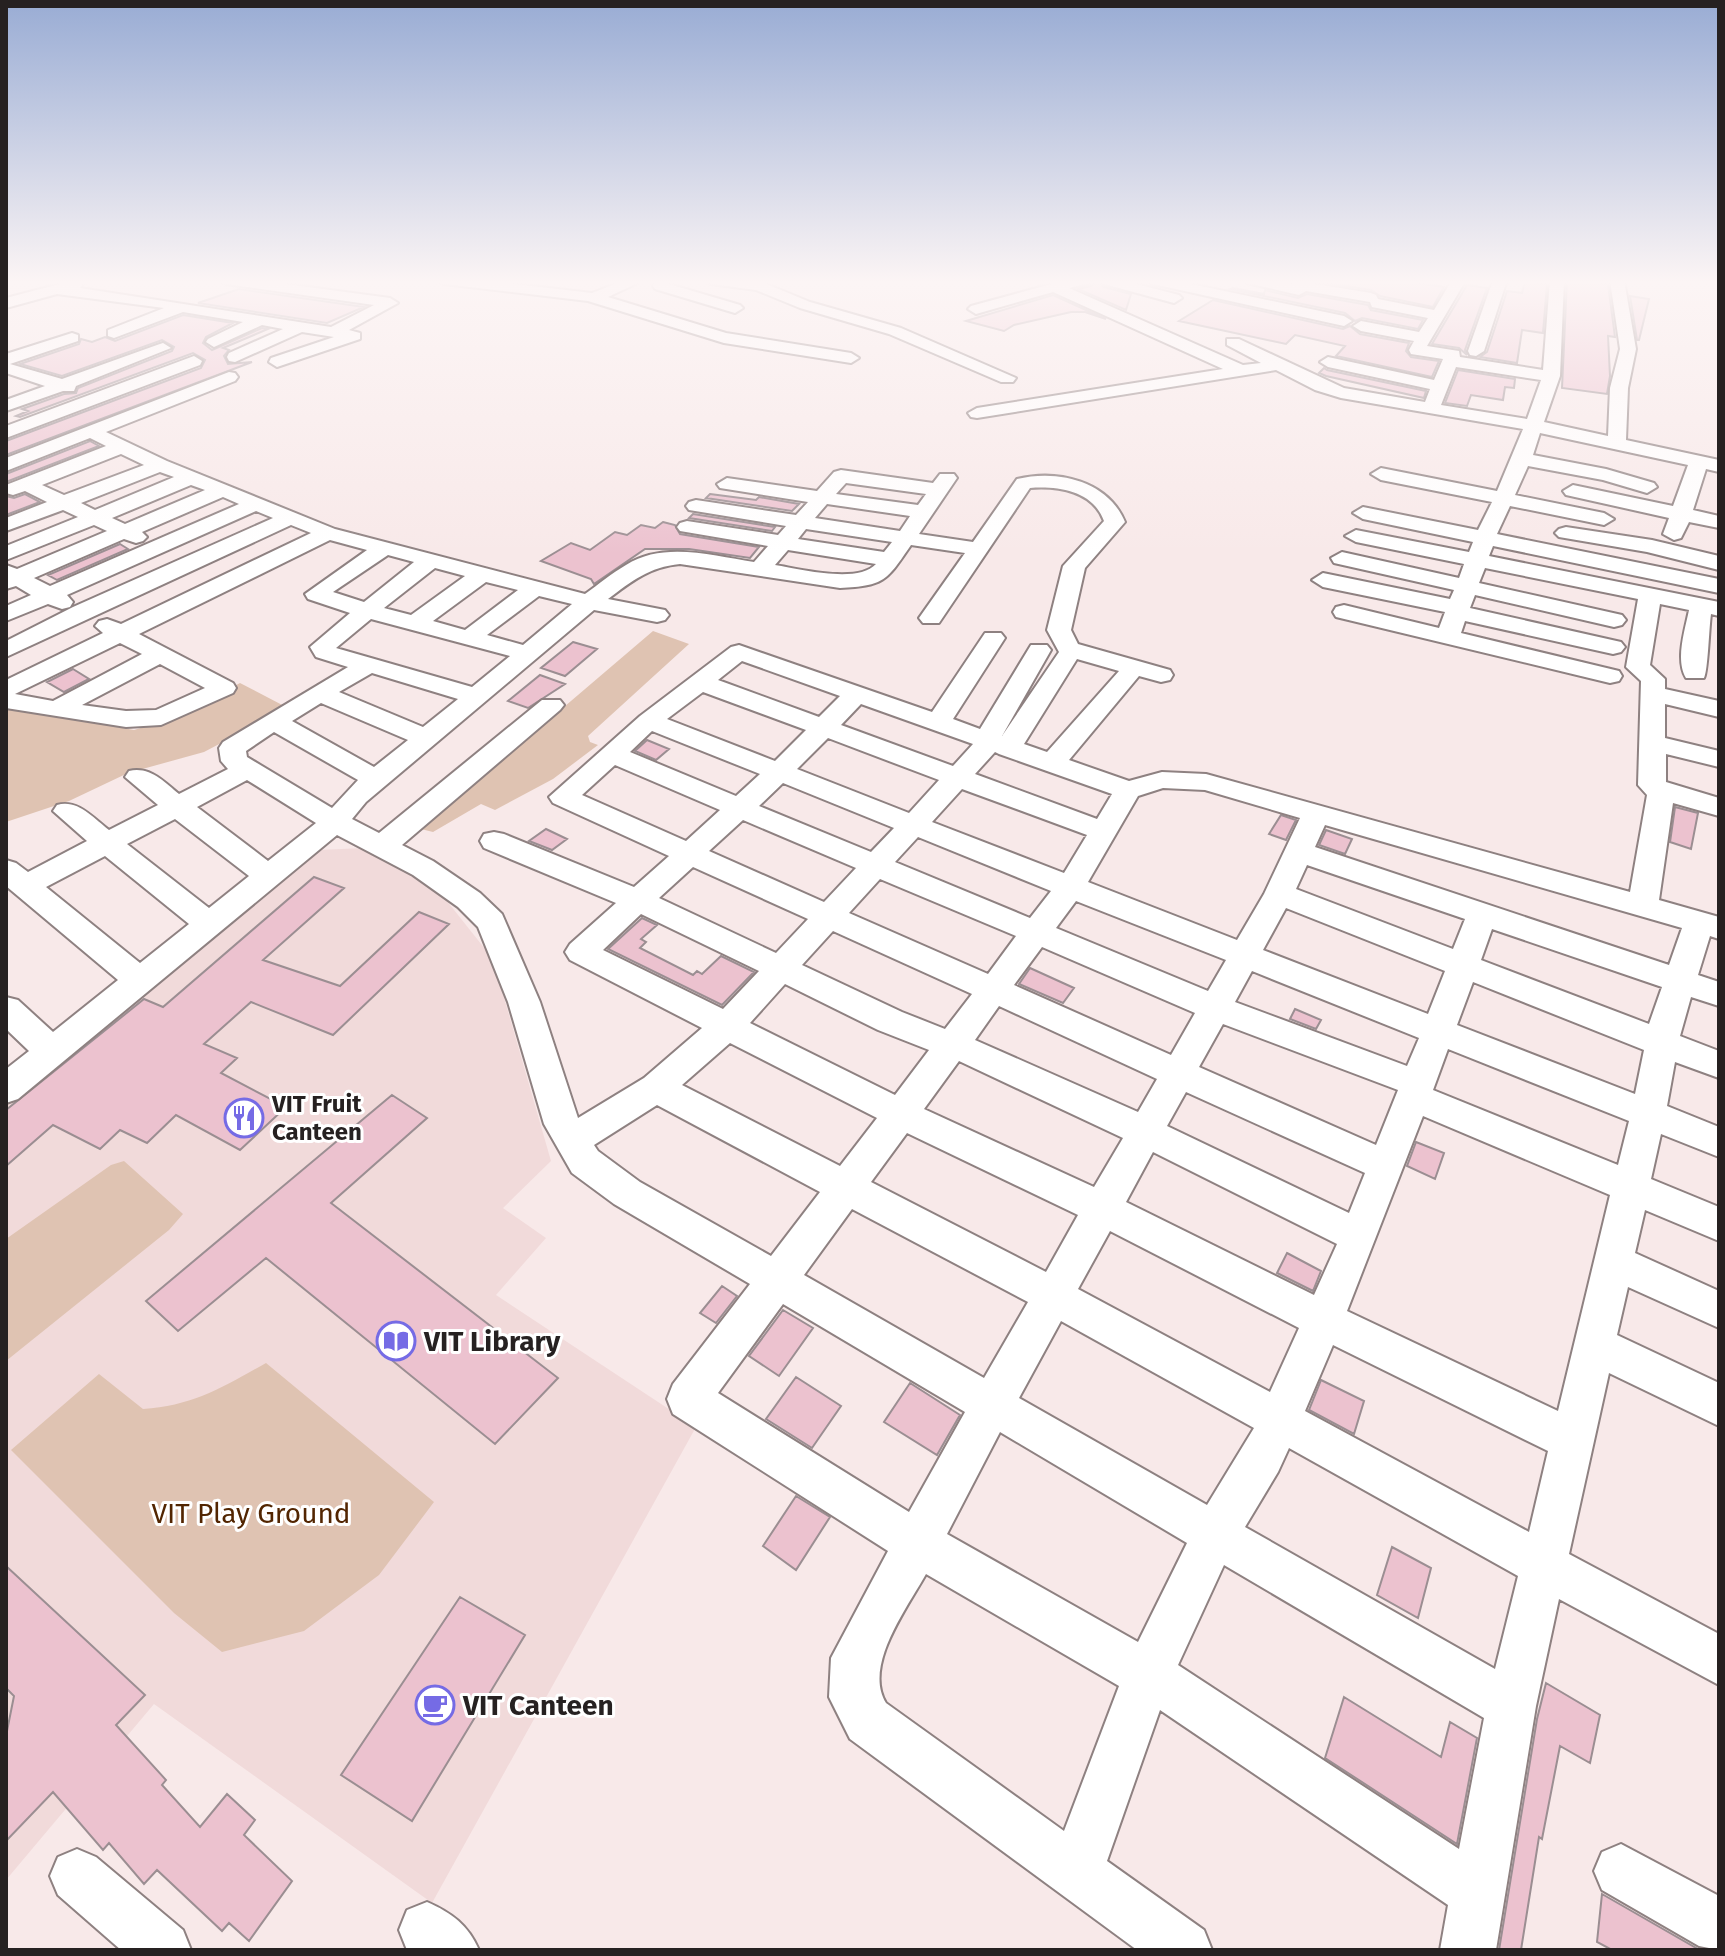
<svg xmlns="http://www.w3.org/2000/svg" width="1725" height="1956" viewBox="0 0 1725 1956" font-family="'Fira Sans',sans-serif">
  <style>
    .built { fill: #f1dada }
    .green { fill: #dfc3b2 }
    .building { fill: #ecc2cf; stroke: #9b8e92; stroke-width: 2 }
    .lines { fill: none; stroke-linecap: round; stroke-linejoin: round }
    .street-casing { stroke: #8e8181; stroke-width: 4 }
    .street { fill: #fff; fill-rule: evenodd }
    .labels { text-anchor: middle; stroke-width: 6; stroke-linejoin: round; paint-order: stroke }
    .poi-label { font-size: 24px; font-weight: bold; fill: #262121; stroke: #fff; text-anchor: start }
    .near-poi-label { font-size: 28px; font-weight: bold; fill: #262121; stroke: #fff; text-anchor: start }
    .near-park-label { font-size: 28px; fill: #522501; stroke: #fff }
  </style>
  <rect width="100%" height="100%" fill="#f8e9e9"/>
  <path class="built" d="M365,848L435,886L493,959L551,1161L503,1208L546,1238L496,1295L696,1427L432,1903L154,1704L6,1880V1101L318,850Z"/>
  <path class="green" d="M653,631L689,644L588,736L590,742L598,745L553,779L495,810L481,804L433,832L421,829Z
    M240,683L288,708L204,752L128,773L69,801L6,822V707L134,730L177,717Z
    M124,1161L183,1214L169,1230L6,1361V1239L111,1165Z
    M266,1363L434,1502L379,1575L304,1631L222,1652L174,1613L11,1450L99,1374L143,1409C193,1406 223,1387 266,1363Z"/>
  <path class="building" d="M1095,280H1099L1103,287L1131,294L1126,310L1078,289L1091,286Z
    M1308,280H1400L1444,287L1433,307L1380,296L1371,290Z
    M1567,280H1588L1608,284L1615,337L1608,336L1610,376L1607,394L1562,388Z
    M1525,281L1547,284L1543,333L1522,330L1517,363L1480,357L1487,352L1507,291L1522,293Z
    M1467,285L1487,288L1465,350L1467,355L1459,348L1432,344Z
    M1233,288L1264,294L1265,290L1298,298L1307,294L1368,305L1371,310L1423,320L1418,329L1362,318L1355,321L1345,313L1230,289Z
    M239,289L364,307L327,323L198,303Z
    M1053,295L1106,319L1085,312H1071L1014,325L1004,331L966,321Z
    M1630,296L1649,299L1639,340H1637Z
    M1213,300L1343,329L1350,326L1360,334L1409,343L1406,351L1411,357L1439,361L1432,377L1336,356L1345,346L1295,335L1286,344L1179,321Z
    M183,315L233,323L206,337L203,343L212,350L262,328L268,329L223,348L229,350L224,356L228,364L252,362L6,455V441L201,368L205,360L193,353L20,417L16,416L28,411L22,409L64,394L76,393L78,388L172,351L174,347L162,340L62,376L20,364L79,344L81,339L92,342L105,337L115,341Z
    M1324,368L1327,370L1426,391L1424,398L1326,376L1319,373Z
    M1458,370L1515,379L1514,388L1505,387L1503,400L1471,395L1467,406L1445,403Z
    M90,441L99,446L6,482V474Z
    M25,494L40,502L6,515V496L14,498Z
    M710,494L756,500L759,497L799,504L792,511L706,498Z
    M693,514L775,527L772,531L689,518Z
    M663,522L675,525L680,534L759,547L750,558L689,549H645L594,584L591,579L541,561L571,543L590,550L615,532L627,535L641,525L655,528Z
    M120,544L128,549L57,580L48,575Z
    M573,642L597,649L565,676L541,668Z
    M73,669L89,679L64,692L47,682Z
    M540,675L565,684L528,708L508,701Z
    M647,740L669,749L656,760L635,751Z
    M1675,807L1698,813L1691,849L1670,842Z
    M1281,815L1296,820L1286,840L1269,834Z
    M546,829L567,839L552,850L529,841Z
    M1326,830L1352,839L1345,854L1319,845Z
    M314,877L344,888L263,960L340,986L419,912L449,924L333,1035L251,1002L204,1044L237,1058L221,1073L286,1107L240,1150L176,1115L147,1143L120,1130L100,1149L53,1125L6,1166V1110L144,999L163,1007Z
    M642,918L657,925L641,939L646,942L640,948L693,975L697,971L702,974L721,956L754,972L722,1005L608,949Z
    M1030,968L1074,988L1063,1003L1019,984Z
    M1295,1009L1321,1020L1316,1029L1290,1019Z
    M392,1095L427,1118L331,1203L558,1378L495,1444L266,1258L178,1331L146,1301Z
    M1416,1142L1444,1153L1435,1179L1407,1166Z
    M1287,1253L1321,1271L1313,1291L1277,1273Z
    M722,1286L737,1296L716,1323L700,1313Z
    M783,1310L813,1328L779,1376L749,1356Z
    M796,1377L841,1406L812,1448L766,1419Z
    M1321,1380L1364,1401L1354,1434L1309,1410Z
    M910,1383L960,1415L937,1455L884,1422Z
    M796,1496L830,1517L796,1570L763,1546Z
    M1392,1547L1431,1568L1418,1618L1377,1595Z
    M6,1566L145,1695L116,1725L166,1780L162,1785L200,1827L227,1794L255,1820L244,1835L292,1881L249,1941L229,1923L222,1931L157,1870L144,1884L109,1843L103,1850L53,1792L6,1841V1736L14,1696L6,1688Z
    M460,1597L525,1635L412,1821L341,1775Z
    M1546,1683L1600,1715L1590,1763L1560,1746L1542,1839L1539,1837L1521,1950H1499L1537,1719Z
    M1344,1697L1441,1757L1450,1722L1477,1738L1457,1844L1325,1758Z
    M1602,1894L1698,1949L1704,1950H1612L1597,1942Z"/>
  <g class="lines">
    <defs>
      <path id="street" d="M75,280L83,284L80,288L331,327L374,305L226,284L219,280H256L390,298L398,303L349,330L360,333V339L277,367L269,362L271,358L334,337L302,332L235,362L229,361L227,357L229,353L283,329L262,325L214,347L206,342L208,339L243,322L183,312L114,338L108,336V330L164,308L57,294L6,308V298Z
        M437,280H480L592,293L625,280H644L608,297L726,333L851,353L859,358L851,363L724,343L588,301L444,284Z
        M657,280H671L669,284L740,305L743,308L735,313L655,289L653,286Z
        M704,280L764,283L810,302L901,328L1016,378L1013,382H1001L889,334L800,308L756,290L711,284Z
        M1066,280H1092L1090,283L1069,288L1243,365L1261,363L1227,345V339H1239L1344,388L1425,402L1430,389L1328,367L1320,362L1328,357L1434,380L1443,359L1411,354L1409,350L1414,341L1361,331L1353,326L1361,321L1419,332L1428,318L1372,307L1370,302L1306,291L1299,295L1247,283L1245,280C1262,279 1290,287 1303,282L1371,293L1376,295L1378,299L1434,310L1452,280H1466L1427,346L1459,351L1460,357L1543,370L1550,280H1564L1560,376L1544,422L1608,436L1610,388L1620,349L1610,280H1624L1636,349L1628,388L1626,440L1719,460V472L1706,469L1693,510L1719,516V528L1689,522L1681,538L1674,540L1663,534L1669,518L1566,495L1563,491L1573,485L1673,506L1688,465L1540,433L1533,455L1606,469L1654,483L1657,487L1647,493L1603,480L1528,466L1515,495L1604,513L1614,519L1604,525L1510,506L1497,534L1719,579V593L1493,546L1489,556L1719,602V616L1711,614C1709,628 1708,671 1704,678H1686C1675,660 1685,630 1689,610L1660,604L1650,665L1665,679V689L1719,701V717L1665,704V738L1719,751V767L1666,754V782L1719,798V816L1673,803L1659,900L1719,917V939L1710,936L1698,975L1719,982V1006L1691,997L1680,1036L1719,1051V1078L1675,1062L1667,1106L1719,1127V1157L1661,1134L1651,1179L1719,1207V1241L1645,1210L1635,1253L1719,1291V1328L1628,1287L1617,1335L1719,1383V1426L1609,1373L1569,1554L1719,1634V1685L1559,1599L1536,1706L1496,1950H1440L1448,1905L1160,1710L1107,1861L1204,1930L1212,1950H1137L850,1739L829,1697L831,1658L888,1551L673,1414L667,1399L673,1384L750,1284L614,1204L572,1173L544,1124L508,1002L478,927L458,907L413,875L337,835L18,1099L6,1103V1069L29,1051L6,1029V997L18,1000L53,1032L118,980L6,886V860L16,863L28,872L87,841L53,811L57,805C78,799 93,818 109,830L158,805L125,777L129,771C150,766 164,782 179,794L228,769L221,761L219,748L223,742L348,667L316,657L310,647L350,613L308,599L305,594L367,550L330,540L139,634L233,683L236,688L233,693L161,725L126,727L6,708V680L103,633L95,626L99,621L107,619L121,624L311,533L291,525L6,657V641L73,607L273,518L256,511L67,595L73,602L70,607L62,609L48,604L6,621V606L31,595L16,586L6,589V565L17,569L107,531L94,525L6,560V546L78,517L63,510L6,531V518L47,502L25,491L13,495L6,493V485L106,446L90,438L6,471V458L229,372L235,373L238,377L235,381L106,432L167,461L335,529L585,594C599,584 612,573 626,565C664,541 713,556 754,562L768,546L680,531L677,527L680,523L687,521L778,535L786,526L689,510L686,506L689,502L696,500L796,515L808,502L720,488L717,484L727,478L817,491L834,472L841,470L933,483L940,474H954L957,478L919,534L973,542L1017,479C1058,469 1108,481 1125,522L1085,568L1071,630L1078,644L1170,670L1173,675L1170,680L1161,682L1139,676L1069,760L1129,781L1162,772L1206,774L1630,892L1647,795L1638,785L1641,681L1626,667L1638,599L1485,568L1479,583L1622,615L1626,620L1622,625L1614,627L1475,595L1470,608L1621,642L1625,647L1621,652L1613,654L1465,621L1461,633L1619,671L1622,676L1619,681L1610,683L1336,617L1333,612L1336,607L1344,605L1439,628L1445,612L1323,587L1312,580L1323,573L1450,599L1454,590L1334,563L1331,558L1342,552L1459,578L1464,564L1356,542L1345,536L1356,530L1469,552L1473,542L1363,519L1353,513L1363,507L1478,530L1492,502L1381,480L1371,474L1381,468L1497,491L1523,429L1341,398L1315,390L1276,370L977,418L971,417L968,413L977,408L1223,369L1053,292L976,314L968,309L971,306ZM1456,367L1541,380L1527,419L1441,405ZM121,454L144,465L64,495L42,485ZM160,472L174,477L95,510L81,503ZM846,483L926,494L918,505L836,494ZM191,485L205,490L125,524L112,518ZM1030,488C1059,486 1093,491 1104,521L1063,566L1047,630L1059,652L1002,736L1051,650L1047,645H1031L980,729L953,719L1005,638L1001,633H985L932,712L739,645L731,647L640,716L549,797L553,803L669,856L634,887L504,834L494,832L484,834L480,841L484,848L616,903L570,944L565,952L570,960L702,1028L644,1078L578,1118L540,1002L502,914L480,893L433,861L402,845L560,710L564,705L560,700H542L379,833L352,819L366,802L594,610L657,622L665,620L669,615L665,610L608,599C632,581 649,567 680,564L840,588C885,586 887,580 911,545L965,553L919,618L923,623H939ZM223,497L239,504L50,586L34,578L124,539L136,543L143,541L147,537L142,532ZM827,504L910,516L900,531L815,518ZM806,529L892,542L884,552L798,539ZM788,550L876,564C858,584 800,569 775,565ZM388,555L414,562L364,602L333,592ZM435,568L465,576L411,615L384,608ZM486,582L518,590L465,630L433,621ZM539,596L572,604L523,645L487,635ZM371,619L510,656L472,687L336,648ZM120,643L142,654L53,701L15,694ZM1077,659L1119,671L1047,752L1024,744ZM742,661L840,696L819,717L718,680ZM160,664L205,688L156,710L126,711L82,705ZM372,673L458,699L423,727L339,692ZM703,692L806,730L775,761L667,719ZM321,703L408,740L374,767L292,721ZM861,704L973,744L953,766L841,725ZM652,731L760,774L736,796L630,752ZM274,732L358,780L332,808L247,757L246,751ZM828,738L939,780L909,813L797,769ZM995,752L999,754L1112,794L1097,819L975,774ZM615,765L720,810L686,841L582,795ZM247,780L316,823L268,861L197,807ZM783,783L894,828L871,852L759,806ZM1163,788L1205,790L1300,818L1264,894L1237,940L1088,882L1138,796ZM962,789L1087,835L1064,873L932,822ZM175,819L249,876L209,908L127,844ZM743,820L856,868L824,902L709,851ZM1325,825L1682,928L1669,965L1315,847ZM918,837L1051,891L1030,918L895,862ZM105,856L189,924L140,963L46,887ZM1307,865L1465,919L1453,949L1296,889ZM693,867L808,919L776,953L659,898ZM880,879L1016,936L988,974L849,913ZM1076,901L1226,960L1208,991L1056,928ZM1286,908L1445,971L1428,1014L1263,950ZM641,914L759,971L723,1009L603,950ZM1492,929L1662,987L1649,1024L1481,960ZM833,931L972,994L945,1029L902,1012L802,965ZM1042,947L1195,1013L1171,1055L1014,985ZM1252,971L1419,1038L1407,1066L1235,1002ZM1473,982L1644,1050L1635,1094L1457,1025ZM785,984L878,1030L929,1050L895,1095L750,1023ZM999,1006L1157,1079L1138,1112L975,1040ZM1223,1024L1398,1090L1376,1145L1199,1067ZM730,1043L877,1118L840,1166L682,1085ZM1448,1049L1629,1121L1618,1165L1433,1090ZM959,1061L1123,1138L1094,1187L924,1109ZM1186,1092L1365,1173L1349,1213L1167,1126ZM657,1105L820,1192L771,1256L640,1182L598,1151L594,1145ZM1423,1116L1610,1195L1558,1411L1347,1311ZM907,1133L1078,1215L1046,1272L871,1182ZM1153,1152L1337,1244L1314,1295L1126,1202ZM852,1209L1028,1302L984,1378L804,1275ZM1110,1231L1299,1328L1270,1392L1078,1289ZM783,1304L965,1412L909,1512L718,1393ZM1061,1321L1254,1428L1207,1505L1019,1398ZM1333,1345L1548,1451L1529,1532L1305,1411ZM1000,1432L1187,1543L1138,1642L947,1534ZM1289,1448L1518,1576L1495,1669L1245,1527L1278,1472ZM1224,1565L1484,1718L1459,1849L1178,1665ZM926,1574L1119,1686L1064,1831L886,1703C863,1666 907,1608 926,1574Z
        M1102,280H1121L1179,295L1182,298L1174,303L1104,284Z
        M1146,280H1172L1344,316L1352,321L1344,326L1153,284Z
        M1493,280H1507L1484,351L1476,356L1470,355L1468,351Z
        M72,333L78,335V341L10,364L62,379L157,345L163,343L171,348L76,386L74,391H63L6,411V400L45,386L6,373V354Z
        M194,356L202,361L200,365L6,438V426Z
        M1566,527L1652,540L1719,556V570L1647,552L1559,537L1555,533L1559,529Z
        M1621,1844L1719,1896V1950L1699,1946L1602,1890L1594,1871L1602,1852Z
        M77,1849L96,1857L183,1930L191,1950H121L58,1895L50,1876L58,1857Z
        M427,1902C452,1913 468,1925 479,1950H407L399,1930L407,1910Z"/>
    </defs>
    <use href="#street" class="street-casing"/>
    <use href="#street" class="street"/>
  </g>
  <linearGradient id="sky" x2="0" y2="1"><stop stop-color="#99acd4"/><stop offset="0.51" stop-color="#fcf5f5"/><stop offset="1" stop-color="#fcf5f5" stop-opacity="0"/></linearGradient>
  <rect width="1725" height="554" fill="url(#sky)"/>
  <defs>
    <symbol id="restaurant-ring" viewBox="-11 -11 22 22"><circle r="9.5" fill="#fff" stroke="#756be5" stroke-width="1.5"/><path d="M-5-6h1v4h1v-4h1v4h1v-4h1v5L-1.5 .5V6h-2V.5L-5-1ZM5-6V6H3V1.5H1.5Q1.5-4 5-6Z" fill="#756be5"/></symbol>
    <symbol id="library-ring" viewBox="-11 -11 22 22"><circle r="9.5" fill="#fff" stroke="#756be5" stroke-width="1.5"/><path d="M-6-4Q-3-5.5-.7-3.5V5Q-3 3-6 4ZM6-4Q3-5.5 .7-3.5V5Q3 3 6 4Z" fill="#756be5"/></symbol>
    <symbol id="cafe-ring" viewBox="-11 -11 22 22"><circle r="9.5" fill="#fff" stroke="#756be5" stroke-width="1.5"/><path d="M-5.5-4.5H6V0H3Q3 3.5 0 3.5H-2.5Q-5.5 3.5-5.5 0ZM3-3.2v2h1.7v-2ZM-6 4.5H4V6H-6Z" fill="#756be5"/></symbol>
  </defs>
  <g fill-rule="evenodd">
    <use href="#restaurant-ring" x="222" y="1096" width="44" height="44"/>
    <use href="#library-ring" x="374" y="1319" width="44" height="44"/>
    <use href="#cafe-ring" x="413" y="1683" width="44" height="44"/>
  </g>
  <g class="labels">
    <g class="poi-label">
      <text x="272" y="1112">VIT Fruit<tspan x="272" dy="28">Canteen</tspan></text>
    </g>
    <g class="near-poi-label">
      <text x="424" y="1351">VIT Library</text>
      <text x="463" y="1715">VIT Canteen</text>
    </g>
    <g class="near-park-label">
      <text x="251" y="1523">VIT Play Ground</text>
    </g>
  </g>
  <rect width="1725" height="1956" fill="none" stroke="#262121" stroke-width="16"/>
</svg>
